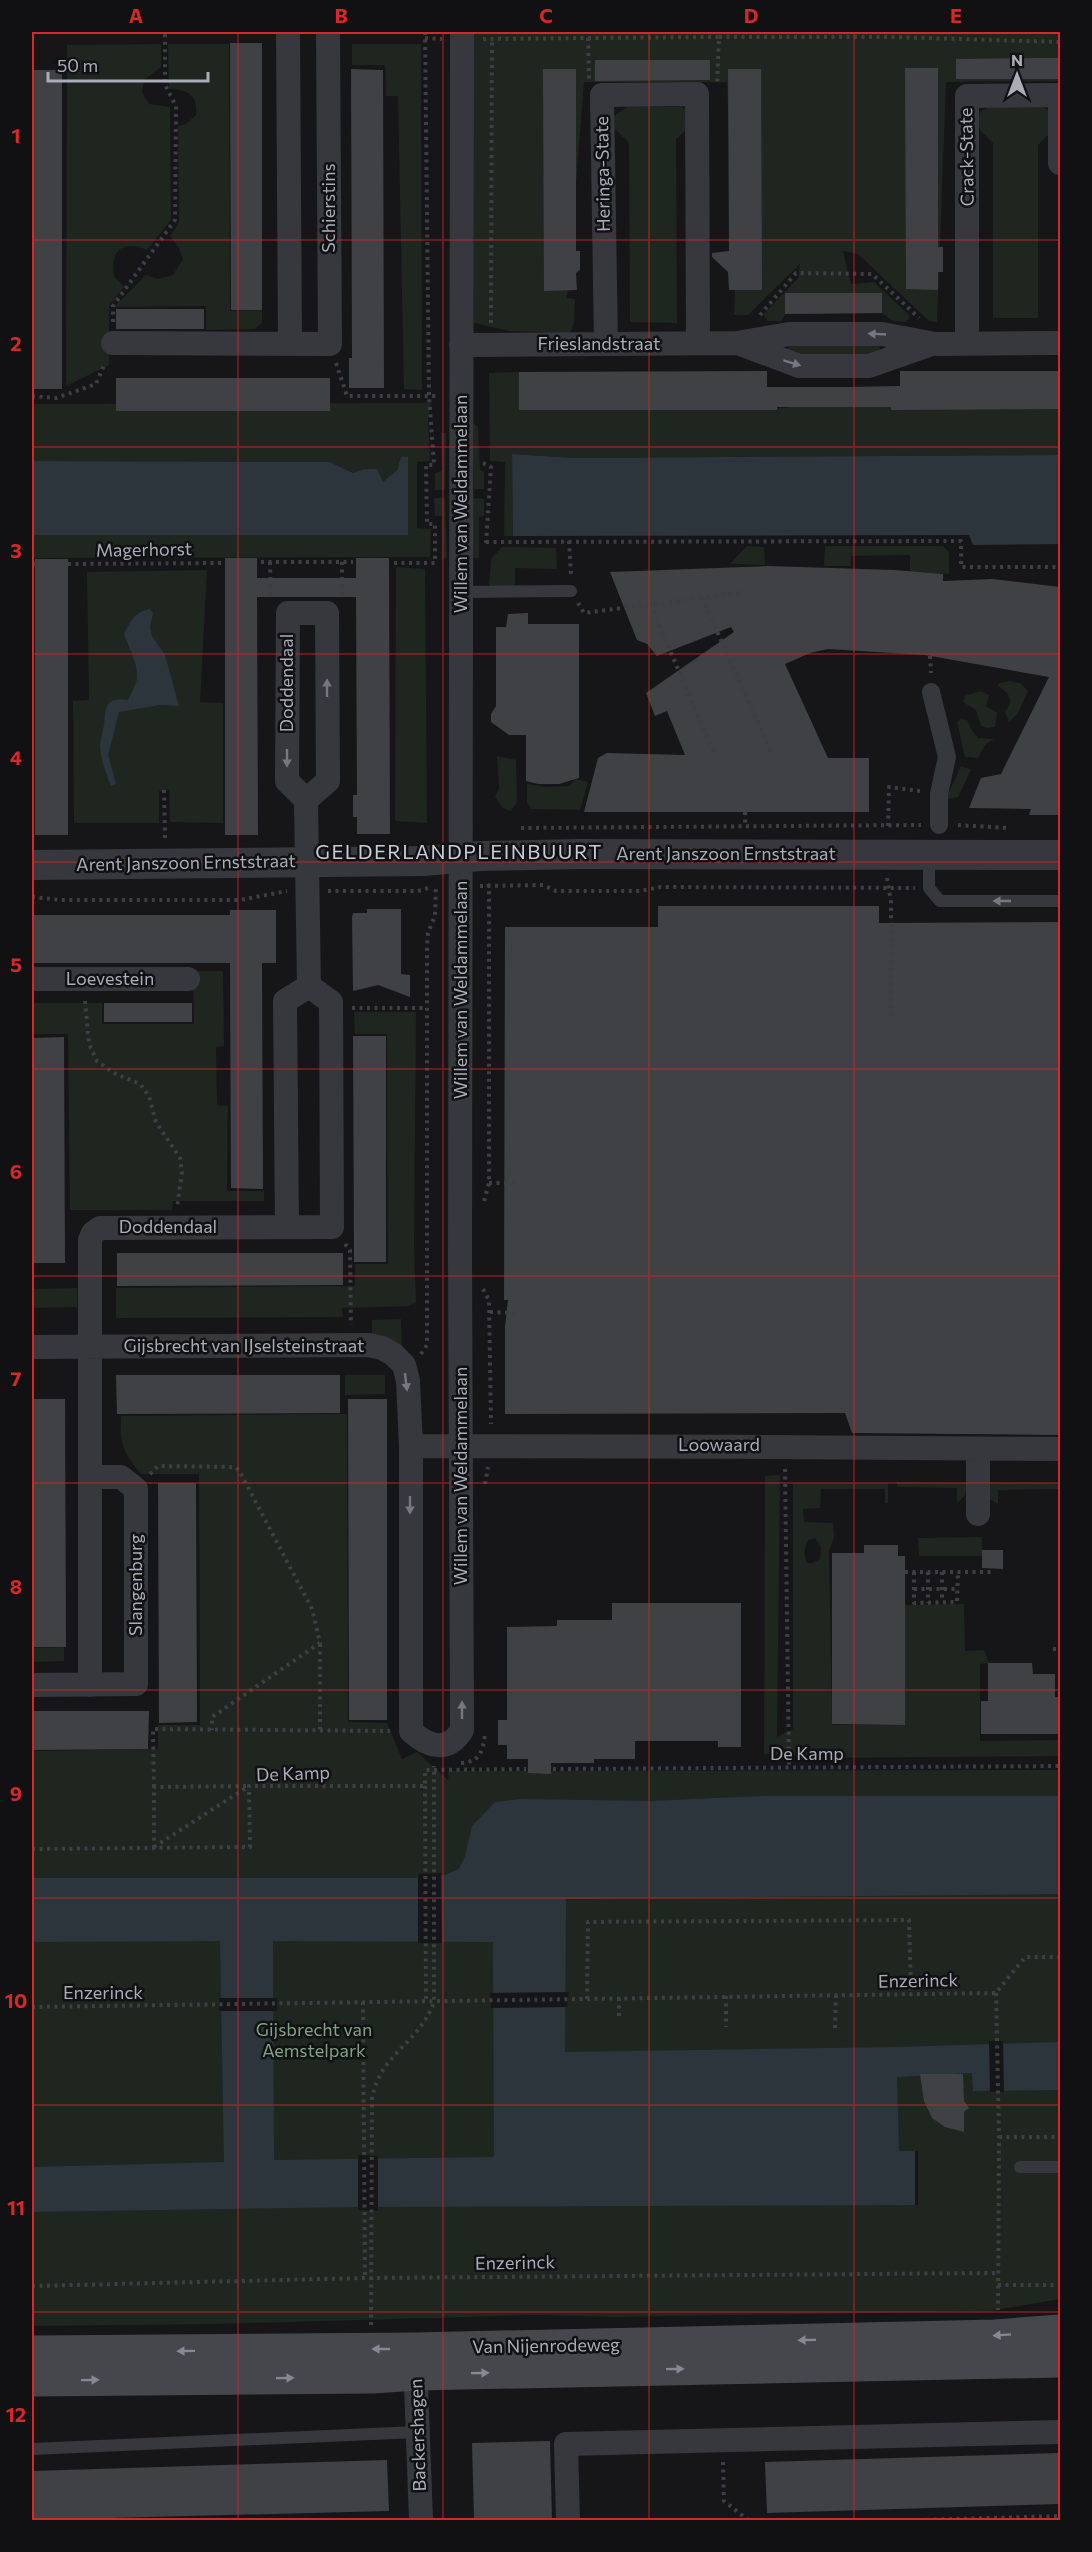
<svg xmlns="http://www.w3.org/2000/svg" width="1092" height="2552" viewBox="0 0 1092 2552" font-family="Commissioner,sans-serif">
  <style>
    .green { fill: #1e261f; fill-rule: evenodd }
    .water { fill: #2c353c; fill-rule: evenodd }
    .pier { fill: #161618 }
    .building { fill: #404145 }
    .lines { fill: none; stroke-linecap: round; stroke-linejoin: round }
    .path { stroke: #3d3f44; stroke-width: 4; stroke-dasharray: 3 4.5; stroke-linecap: butt }
    .service { stroke: #37383d; stroke-width: 12 }
    .pedestrian { stroke: #37383d; stroke-width: 18 }
    .minor { stroke: #37383d; stroke-width: 24 }
    .tertiary { stroke: #37383d; stroke-width: 30 }
    .secondary { stroke: #45474d; stroke-width: 33 }
    .oneway { fill: #757881 }
    .oneway2 { fill: #858993 }
    .grid { fill: none; stroke: #d62828; stroke-width: 1.5; stroke-opacity: 0.55 }
    .labels { text-anchor: middle; stroke-width: 5; stroke-linejoin: round; paint-order: stroke }
    .street-label { font-size: 18px; fill: #a8adb8; stroke: #111113 }
    .park-label { font-size: 18px; fill: #7fa381; stroke: #111113 }
    .neighbourhood-label { font-size: 20px; letter-spacing: 1.5px; fill: #c9ccd4; stroke: #111113 }
    .neatline { fill: none; stroke: #d62828; stroke-width: 2 }
    .grid-label { font-size: 20px; text-anchor: middle; font-weight: bold; fill: #d62828 }
  </style>
  <rect width="100%" height="100%" fill="#161618"/>
  <path class="green" d="M472,32H1060V81L946,82L937,322L929,321L858,254L843,251L851,284L874,282L910,316L906,322L893,321L882,313L786,314L781,321H768L763,315L798,278L800,264L748,315H734L735,290L727,82H584L567,298L575,299L574,323L570,333L509,331L474,323Z
    M161,44V67L144,80L142,93L149,104L170,107L171,220L147,250C122,239 108,252 115,278L124,287L109,306V365L66,386L67,45Z
    M168,44H229L230,311L262,310V323L255,329L206,330V306L114,307L146,275L158,279L173,275L183,259L179,248L170,236L179,222L178,126L186,124L196,115C198,95 188,89 169,89Z
    M352,44H421L422,390L404,389L398,96H386L385,65H352Z
    M627,107H681L688,110L691,126L676,139L677,323L630,322L629,143L614,128V116Z
    M989,107H1042L1053,112L1054,129L1038,145V318H993V143L980,130L977,118L980,112Z
    M788,344L880,345L879,355L798,359L788,353Z
    M519,372L762,410L1060,379V455L573,458L512,454L513,536H504L505,462L490,461L489,373Z
    M431,403L428,418L430,461L417,462V528L431,529L430,557L32,558V535H408V458L383,483L365,469L353,473L330,462L32,461V404Z
    M473,423L478,427L480,470L484,472V489H474Z
    M441,433H446L445,490H435V473L442,471Z
    M434,498H445L447,558H442V516H435Z
    M473,498L484,499V516L479,517V558H471Z
    M747,546L764,547L765,565L730,564Z
    M825,546H943L949,552V574L910,572V555L851,556V566H824Z
    M502,547L556,548L557,569L515,568V587L489,586L491,559Z
    M396,567L425,569L427,823L395,821Z
    M207,570L200,702L223,703V823L170,822L169,790L159,791V823H74L73,701L89,700L87,572Z
    M1009,681L1020,683L1028,691L1018,713L1009,722L1005,711C1015,701 1009,692 998,686L999,683Z
    M980,691L989,695L986,706L997,713L995,727L987,728L981,726L976,710L963,702L965,696Z
    M961,719L967,720L972,731L978,738L994,739L985,745L978,758L966,757C961,749 961,733 957,722Z
    M497,756L516,760L517,802L511,811L503,808L495,797L499,788Z
    M961,766L971,770L958,797L948,799V794Z
    M576,779L588,782L580,810L531,809L527,802V784L548,787L569,786Z
    M193,971H223L224,1046L216,1047L217,1105L228,1106L227,1191H264V1201H173L172,1210H70L68,1034H32V1003H102V1024H194Z
    M354,1012H416L414,1248L416,1303L408,1306L342,1308L343,1317L116,1318V1288L355,1286V1264H388L387,1034H355Z
    M77,1288V1307L32,1308V1289Z
    M401,1319L402,1349L372,1336V1320Z
    M345,1375H385V1394L345,1395Z
    M347,1414L348,1722L387,1723L402,1759L417,1752L448,1780L449,1771L1060,1770V2299L990,2311L615,2317L535,2315L215,2324L32,2326V1751L158,1749V1725H200L199,1474H141C124,1453 119,1444 121,1416Z
    M780,1475L777,1737L793,1729V1483H888V1503H885V1489H821L820,1508L803,1509L804,1522L833,1523L834,1537L829,1551L832,1725H905V1605L964,1604L965,1651L984,1650L989,1663L980,1664V1741L1060,1740V1756L830,1758L764,1754L765,1476ZM815,1538L821,1547L820,1559L813,1563H807C803,1554 805,1548 808,1540Z
    M897,1482L967,1483L965,1495L957,1504V1488L897,1487Z
    M985,1482L1060,1483V1489L998,1490V1504L986,1497Z
    M982,1537V1556H919L918,1538Z
    M64,1647V1661L32,1662V1648Z"/>
  <path class="water" d="M512,454L573,458L1060,455V544L973,545L969,535L513,536Z
    M401,457H408V535H32V461L330,462L353,473L365,469H377L383,482L397,470Z
    M150,609L153,613L150,627L152,636L165,655L179,706L159,705L119,712L108,755L116,784L111,786C106,773 100,758 100,744C101,738 103,731 104,725C106,706 105,697 128,700C131,693 137,684 137,677C138,663 128,646 124,634C130,622 135,611 150,609Z
    M762,1796H1060V1894L566,1899L565,2052L896,2047L1060,2042V2090L973,2091L972,2073L897,2077L899,2151H915V2205L358,2207L32,2212V2167L224,2162L220,1941L32,1942V1878H412L445,1875L459,1869L465,1856L472,1826L495,1802L520,1799L650,1801ZM273,1941L493,1942L494,2157L274,2160Z"/>
  <path class="pier" d="M441,1873L442,1943H418V1874Z
    M569,1992L567,2007L491,2008L490,1993Z
    M219,1998H277V2011H219Z
    M989,2041H1003L1004,2092H990Z
    M915,2151H918V2205H915Z
    M358,2155L378,2156V2211L358,2210Z"/>
  <path class="building" d="M230,43H262V310H231Z
    M1042,58H1060V79H956V59Z
    M595,60H710V80L595,81Z
    M905,68H938V247H943V272H938V290L906,289Z
    M351,69L383,70L384,388H349V358H352Z
    M543,69H576V251H580V270L576,273L577,290L544,291Z
    M728,69H761L762,290H729L728,272L712,257V253L729,251Z
    M32,70H62V389H32Z
    M785,293H882V313L785,314Z
    M116,309H204V329H116Z
    M767,371V387H847L900,386V371H1060V409L891,410V407H777V410H519V372Z
    M116,378H330V411H116Z
    M225,558H257V578H356V558H389L390,834H357V817H353V795H357L356,597H257L258,835H225Z
    M35,559H68V835H35Z
    M768,566L894,570L943,574V581L993,579L1060,587V815H1029L1031,809L969,808L981,778L1001,774L1049,677L925,655L828,649L810,653L785,664L828,758H869V812H584L598,758L607,753L685,755L667,711L655,716L646,693L734,632L731,627L657,656L647,644L637,640L610,572Z
    M528,613V624H579V778L559,784H538L526,781V735H509L491,722V714L496,706V627H506L508,614Z
    M658,906H879V923L1060,922V1435L852,1433L845,1413L505,1414V1326L508,1300H504L505,927H658Z
    M367,909H401V974L410,975V997L378,985L353,991L352,917L353,913H367Z
    M230,910H276V963H262L263,1189L231,1188L230,963H32V915H230Z
    M104,1003H192V1022H104Z
    M353,1036H386V1262H354Z
    M64,1037L65,1263H33L32,1038Z
    M117,1253H343V1285L117,1286Z
    M116,1375H340V1413L117,1414Z
    M32,1399H65L66,1647H32Z
    M348,1399H387V1720H349Z
    M158,1483H196L197,1722L159,1723Z
    M864,1545H898V1556H905V1725L832,1724V1553H864Z
    M982,1550H1003V1569L982,1568Z
    M612,1603H741V1747H718V1741H635V1759H594V1763H551V1774L528,1773V1759H507V1745H498V1720H507V1627L557,1626V1620H612Z
    M988,1663H1032L1033,1674H1055V1697H1060V1734H981V1701H988Z
    M32,1711H149L148,1749L32,1750Z
    M920,2074H963L964,2101L969,2108L964,2112V2132L945,2127L932,2118L924,2101Z
    M550,2441L552,2520H474L472,2443Z
    M1060,2453V2504L767,2513L765,2462Z
    M387,2460L389,2511L32,2520V2471Z"/>
  <g class="lines">
    <path class="path" d="M425,32L429,396L434,465H426L427,524H435V563
      M719,37H893L1060,42
      M425,38L442,39
      M588,38L719,37L717,85
      M483,39L588,38L589,79
      M760,315L796,273L872,274L919,318
      M113,322V306L175,220L176,106L165,85V32
      M491,323L492,39
      M336,363L347,396H439
      M32,396L56,398L96,384L105,363
      M483,463L491,467L486,543
      M569,541L571,576
      M486,542L961,541V567H1060
      M261,562H353
      M270,562L271,599
      M342,562V598
      M394,563H437
      M32,564H35
      M68,564L221,563
      M702,598L772,754
      M578,603L584,613L745,592
      M650,604L714,753
      M930,656L931,673
      M164,790L165,838
      M745,812V826
      M958,825L1008,828
      M888,826L889,787L920,791
      M521,828L921,825
      M887,878L891,902V1021
      M480,886L543,885L556,891H640L661,887L915,888
      M328,891H418L428,888
      M32,897L61,900H240L287,891
      M85,1001L89,1044L97,1061L114,1073L140,1084L149,1096L156,1122L180,1158L182,1172L177,1208
      M352,1008H427
      M489,1183H515
      M484,1201L489,1183V887L487,880
      M345,1244L350,1250L351,1325
      M483,1289L489,1300L491,1424
      M490,1312L516,1313
      M421,1354L427,1345V946L428,933L435,916L436,886
      M785,1469L789,1768
      M150,1474L158,1466L236,1467L241,1474L312,1609L320,1643L212,1717V1730
      M485,1484L488,1467
      M905,1572H992
      M914,1572V1603L957,1602L958,1572
      M928,1572V1603
      M942,1572V1602
      M914,1589H958
      M320,1644V1730
      M1053,1649H1060
      M461,1763C480,1762 483,1751 485,1734
      M553,1769L1060,1766
      M425,1786L426,2002
      M154,1787L153,1729L390,1731
      M154,1847L249,1786
      M154,1848V1787L249,1786
      M32,1849L250,1847L249,1786H425V1770L526,1769
      M996,1993L999,2137L998,2310
      M726,1996V2027
      M619,1998V2019
      M587,1999L588,1922L909,1920L911,1995
      M363,2002L365,2278
      M32,2007L996,1993L1025,1957H1060
      M835,2028L836,1995
      M999,2137H1060
      M998,2285H1060
      M32,2286L365,2278L998,2273
      M371,2325L372,2099C380,2053 419,2044 434,2002V1766
      M723,2462L724,2501L748,2520
      M919,2520L1060,2516"/>
    <path class="service" d="M461,592L571,591
      M929,856V888L940,901H1060
      M1020,2167H1060
      M32,2449L417,2432"/>
    <path class="pedestrian" d="M931,692L947,757L939,794V825"/>
    <path class="minor" d="M288,32L290,343
      M113,343L330,344L328,32
      M738,343L799,366H869L932,344
      M967,343V96L1060,95V163
      M606,344L602,95L697,94L698,343
      M461,345L737,343L789,334H882L935,344L1060,343
      M306,800L328,781L327,613H288L287,781L306,800L309,986
      M32,979H188
      M287,1227L285,1001L309,986
      M32,1347L369,1345L382,1348L393,1354L404,1365L408,1381L411,1446V1731C428,1747 448,1753 462,1730L460,1257L462,32
      M411,1446C627,1445 844,1448 1060,1449
      M978,1449V1514
      M32,1685L136,1684V1489L121,1477H90
      M90,1685V1240L93,1233L100,1228L332,1227L331,1002L309,986
      M415,2358L421,2520
      M568,2520L566,2444L1060,2432"/>
    <path class="tertiary" d="M32,865L424,861L480,856L580,854L1060,855"/>
    <path class="secondary" d="M32,2352L415,2349L995,2336L1060,2331
      M32,2380L373,2377L416,2374L1060,2361"/>
  </g>
  <defs><path id="oneway-solid" d="M-6-.8H1V-3.2L6.5 0L1 3.2V.8H-6Z" transform="scale(1.5)"/></defs>
  <g class="oneway">
    <use href="#oneway-solid" transform="translate(877 334) rotate(-177)"/>
    <use href="#oneway-solid" transform="translate(792 363) rotate(17)"/>
    <use href="#oneway-solid" transform="translate(327 688) rotate(-90)"/>
    <use href="#oneway-solid" transform="translate(287 758) rotate(90)"/>
    <use href="#oneway-solid" transform="translate(1002 901) rotate(180)"/>
    <use href="#oneway-solid" transform="translate(406 1382) rotate(83)"/>
    <use href="#oneway-solid" transform="translate(410 1505) rotate(90)"/>
    <use href="#oneway-solid" transform="translate(462 1710) rotate(-90)"/>
  </g>
  <g class="oneway2">
    <use href="#oneway-solid" transform="translate(1002 2335) rotate(176)"/>
    <use href="#oneway-solid" transform="translate(807 2340) rotate(179)"/>
    <use href="#oneway-solid" transform="translate(381 2349) rotate(180)"/>
    <use href="#oneway-solid" transform="translate(186 2351) rotate(179)"/>
    <use href="#oneway-solid" transform="translate(675 2369) rotate(-1)"/>
    <use href="#oneway-solid" transform="translate(480 2373) rotate(-1)"/>
    <use href="#oneway-solid" transform="translate(285 2378) rotate(-1)"/>
    <use href="#oneway-solid" transform="translate(90 2380) rotate(-1)"/>
  </g>
  <path class="grid" d="M238,32V2520M443,32V2520M649,32V2520M854,32V2520M32,240H1060M32,447H1060M32,654H1060M32,862H1060M32,1069H1060M32,1276H1060M32,1483H1060M32,1690H1060M32,1898H1060M32,2105H1060M32,2312H1060"/>
  <g class="labels">
    <g class="street-label">
      <text transform="translate(967 157) rotate(-91)" y="6">Crack-State</text>
      <text transform="translate(603 174) rotate(-91)" y="6">Heringa-State</text>
      <text transform="translate(329 208) rotate(-90)" y="6">Schierstins</text>
      <text x="599" y="350">Frieslandstraat</text>
      <text transform="translate(461 504) rotate(-90)" y="6">Willem van Weldammelaan</text>
      <text transform="translate(144 550) rotate(-1)" y="6">Magerhorst</text>
      <text transform="translate(287 683) rotate(-90)" y="6">Doddendaal</text>
      <text x="726" y="860">Arent Janszoon Ernststraat</text>
      <text transform="translate(186 863) rotate(-1)" y="6">Arent Janszoon Ernststraat</text>
      <text x="110" y="985">Loevestein</text>
      <text transform="translate(461 990) rotate(-90)" y="6">Willem van Weldammelaan</text>
      <text x="168" y="1233">Doddendaal</text>
      <text x="244" y="1352">Gijsbrecht van IJselsteinstraat</text>
      <text x="719" y="1451">Loowaard</text>
      <text transform="translate(461 1476) rotate(-90)" y="6">Willem van Weldammelaan</text>
      <text transform="translate(136 1585) rotate(-90)" y="6">Slangenburg</text>
      <text x="807" y="1760">De Kamp</text>
      <text transform="translate(293 1774) rotate(-2)" y="6">De Kamp</text>
      <text transform="translate(918 1981) rotate(-1)" y="6">Enzerinck</text>
      <text x="103" y="1999">Enzerinck</text>
      <text transform="translate(515 2263) rotate(-1)" y="6">Enzerinck</text>
      <text transform="translate(546 2346) rotate(-1)" y="6">Van Nijenrodeweg</text>
      <text transform="translate(418 2435) rotate(-92)" y="6">Backershagen</text>
    </g>
    <g class="park-label">
      <text x="314" y="2036">Gijsbrecht van<tspan x="314" dy="21">Aemstelpark</tspan></text>
    </g>
    <g class="neighbourhood-label">
      <text x="459" y="859">GELDERLANDPLEINBUURT</text>
    </g>
  </g>
  <rect width="1092" height="2552" fill="none" stroke="#111113" stroke-width="66"/>
  <g transform="translate(1017 75)" stroke="#111113" stroke-width="4.5" paint-order="stroke">
  <path d="M0-4.5L10 22L0 15L-10 22Z" fill="#a8adb8"/>
  <text y="-9" font-size="16" font-weight="bold" text-anchor="middle" fill="#a8adb8">N</text>
  </g>
  <path d="M48 72v9h160v-9" fill="none" stroke="#a8adb8" stroke-width="3"/>
  <text x="57" y="72" font-size="18" fill="#a8adb8" stroke="#111113" stroke-width="4.5" paint-order="stroke">50 m</text>
  <rect x="33" y="33" width="1026" height="2486" class="neatline"/>
  <g class="grid-label">
    <text x="136" y="23">A</text>
    <text x="341" y="23">B</text>
    <text x="546" y="23">C</text>
    <text x="751" y="23">D</text>
    <text x="956" y="23">E</text>
    <text x="16" y="143">1</text>
    <text x="16" y="351">2</text>
    <text x="16" y="558">3</text>
    <text x="16" y="765">4</text>
    <text x="16" y="972">5</text>
    <text x="16" y="1179">6</text>
    <text x="16" y="1386">7</text>
    <text x="16" y="1594">8</text>
    <text x="16" y="1801">9</text>
    <text x="16" y="2008">10</text>
    <text x="16" y="2215">11</text>
    <text x="16" y="2422">12</text>
  </g>
</svg>
